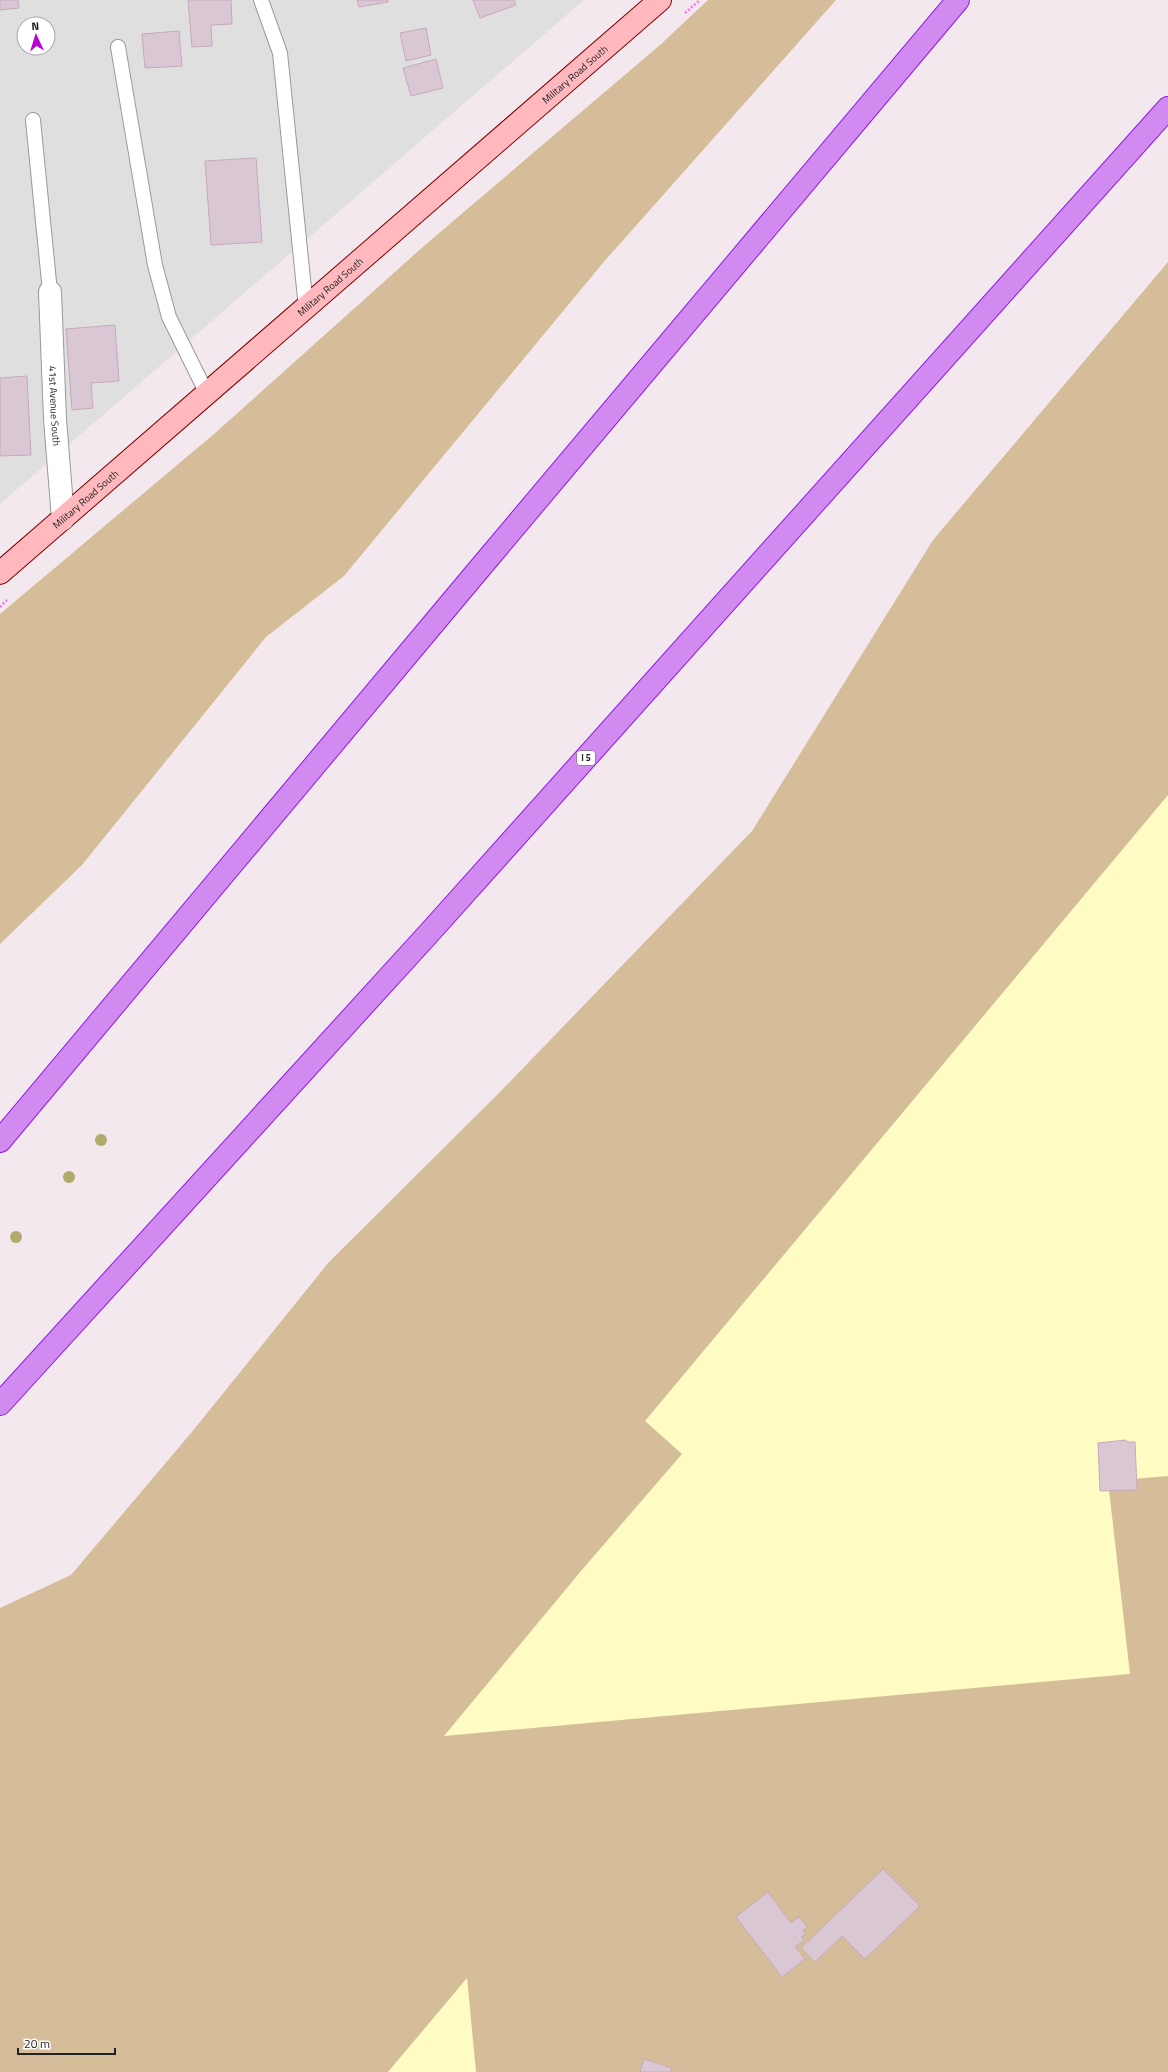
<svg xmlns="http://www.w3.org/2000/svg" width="1168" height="2072" viewBox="0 0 1168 2072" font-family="'Titillium Web',sans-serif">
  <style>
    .residential { fill: #e0dfe0; fill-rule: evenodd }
    .forest { fill: #d5bd99 }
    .park { fill: #fefcc3 }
    .building { fill: #dac7d4; stroke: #c6a9bc }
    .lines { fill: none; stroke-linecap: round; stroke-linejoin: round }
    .service-casing { stroke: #999; stroke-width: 16 }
    .minor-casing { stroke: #999; stroke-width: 24 }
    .secondary-casing { stroke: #810000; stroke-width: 24 }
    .motorway-casing { stroke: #8c1aeb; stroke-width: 24 }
    .path { stroke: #fe6cff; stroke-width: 2.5; stroke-dasharray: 2 2; stroke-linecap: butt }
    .service { stroke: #fff; stroke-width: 14 }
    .minor { stroke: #fff; stroke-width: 22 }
    .secondary { stroke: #ffb9be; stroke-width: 22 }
    .motorway { stroke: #d18aef; stroke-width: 22 }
    .tree { fill: #b1aa6d }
    .labels { text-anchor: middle; stroke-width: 3; stroke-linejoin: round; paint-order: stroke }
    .shield { fill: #fff; stroke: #646464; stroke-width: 1 }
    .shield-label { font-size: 9px; font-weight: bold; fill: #222 }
    .street-label { font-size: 10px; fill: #222; stroke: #fff }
  </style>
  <rect width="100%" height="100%" fill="#f3e8ed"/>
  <path class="residential" d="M0,0H584L0,504ZM24,24H48V48H24Z"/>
  <path class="forest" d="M708,0H836L602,264L344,576L266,637L82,865L0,944V614L214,434L425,245L660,45Z
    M1168,262V2072H0V1608L71,1575L191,1433L329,1262L499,1093L752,831L933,540Z"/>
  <path class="park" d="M1168,795V1476L1108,1481L1130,1674L444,1736L581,1571L682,1454L645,1421Z
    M467,1978L476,2072H388Z"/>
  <path class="building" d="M0,0H18L19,8L0,10Z
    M188,0H231L232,24L211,25L212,46L192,47Z
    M357,0H388V2L359,7Z
    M473,0H514L516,5L480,18Z
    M426,28L431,55L406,61L400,33Z
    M179,31L182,66L145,68L142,34Z
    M436,59L443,88L411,96L403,68Z
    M256,158L262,242L211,245L205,161Z
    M115,325L119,381L91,383L93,408L72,410L66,329Z
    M27,376L31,455L0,456V378Z
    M1126,1440L1127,1442H1135L1137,1490L1100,1491L1098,1443Z
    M883,1869L920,1906L865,1959L842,1936L815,1962L801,1948Z
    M768,1892L791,1923L799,1917L807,1927L803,1930L806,1934L801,1937L804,1940L795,1947L805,1959L782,1977L736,1917Z
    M644,2059L672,2068L671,2071L674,2072H640Z"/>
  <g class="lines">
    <defs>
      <path id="service" d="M261,0L280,53L306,308
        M118,47L155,265L169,317L207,394
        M33,120L50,292"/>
      <g id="minor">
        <path id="s1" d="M50,292L55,419L63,519"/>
      </g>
      <g id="secondary">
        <path id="s2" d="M0,573L660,0"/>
      </g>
      <path id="motorway" d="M0,1141L485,562L958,0
        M0,1404L430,932L1168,108"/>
    </defs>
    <use href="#service" class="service-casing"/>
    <use href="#minor" class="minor-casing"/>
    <use href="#secondary" class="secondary-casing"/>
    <use href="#motorway" class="motorway-casing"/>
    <path class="path" d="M685,13L700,0
      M0,607L7,600"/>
    <use href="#service" class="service"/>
    <use href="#minor" class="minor"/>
    <use href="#secondary" class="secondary"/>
    <use href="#motorway" class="motorway"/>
  </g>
  <g class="tree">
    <circle cx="101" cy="1140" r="6"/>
    <circle cx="69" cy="1177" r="6"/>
    <circle cx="16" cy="1237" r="6"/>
  </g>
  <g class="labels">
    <rect class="shield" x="577" y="751" width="18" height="14" rx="3"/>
    <g class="shield-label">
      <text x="586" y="761">I 5</text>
    </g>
    <g class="street-label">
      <text dy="4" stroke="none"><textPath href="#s2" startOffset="761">Military Road South</textPath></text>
      <text dy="4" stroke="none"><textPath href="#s2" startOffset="437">Military Road South</textPath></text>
      <text dy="4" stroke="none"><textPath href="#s1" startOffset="114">41st Avenue South</textPath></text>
      <text dy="4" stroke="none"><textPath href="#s2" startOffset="113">Military Road South</textPath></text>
    </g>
  </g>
  <g transform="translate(36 36) rotate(356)"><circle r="19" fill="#ffffff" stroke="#a7a7a7"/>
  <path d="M0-3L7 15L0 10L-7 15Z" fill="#bc00d3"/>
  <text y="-6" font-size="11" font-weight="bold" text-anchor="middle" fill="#222222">N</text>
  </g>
  <path d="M18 2048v6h97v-6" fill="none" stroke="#222222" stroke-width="2"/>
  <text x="24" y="2048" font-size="12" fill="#222222" stroke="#ffffff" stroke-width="3" paint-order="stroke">20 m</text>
</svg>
